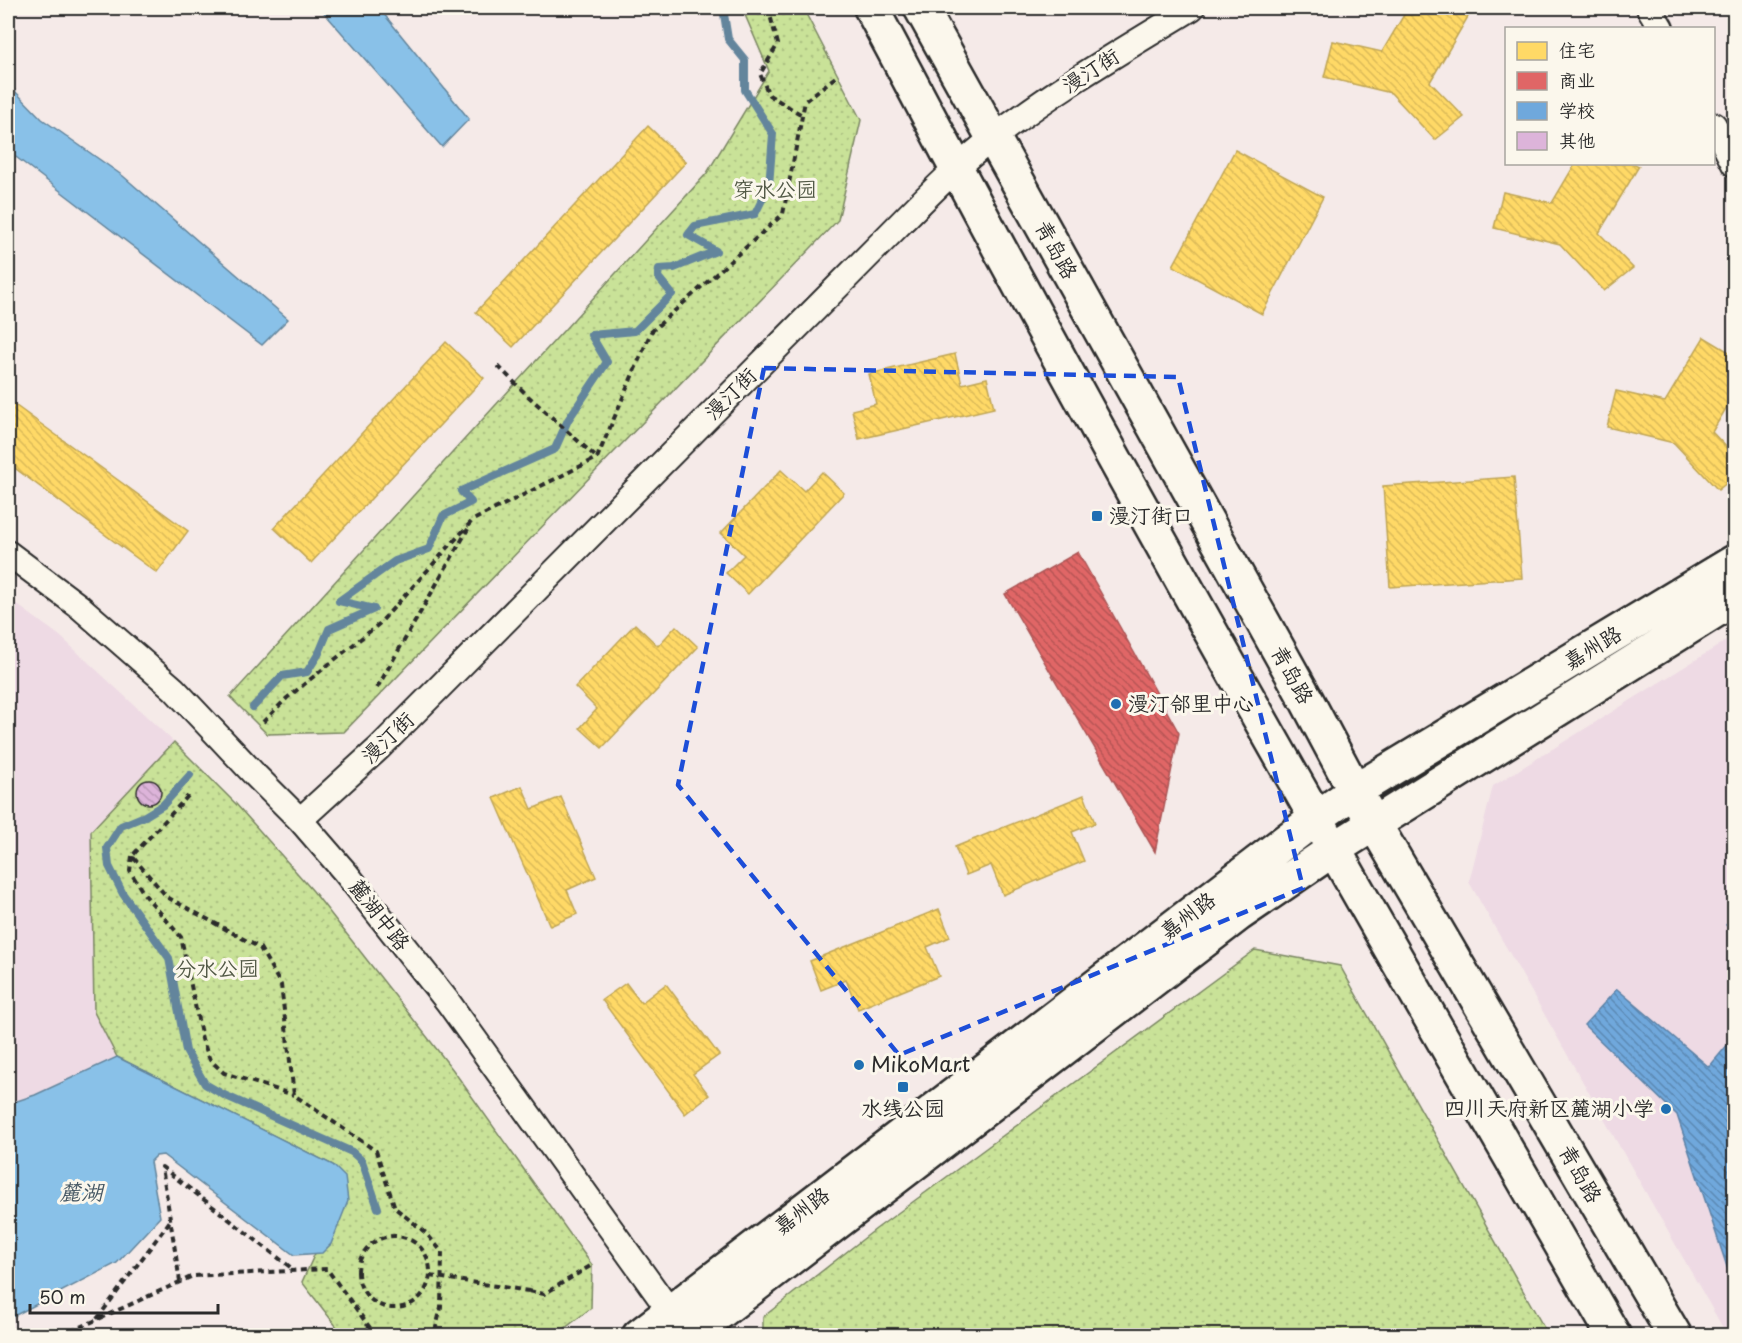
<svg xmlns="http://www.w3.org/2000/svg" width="1742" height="1343" viewBox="0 0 1742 1343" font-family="'Playpen Sans','LXGW WenKai TC',sans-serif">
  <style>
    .built { fill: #eedae4 }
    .grass { fill: url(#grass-dots); stroke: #7a8662; stroke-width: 1.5 }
    .water { fill: #89c1e8; stroke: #63859c; stroke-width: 1.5 }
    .homes { fill: url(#homes-back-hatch); stroke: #bfa554; stroke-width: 1.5 }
    .shops { fill: url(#shops-back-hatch); stroke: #aa5454; stroke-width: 1.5 }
    .schools { fill: url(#schools-back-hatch); stroke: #5b82a7; stroke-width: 1.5 }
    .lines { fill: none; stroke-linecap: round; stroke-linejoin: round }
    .stream { stroke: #63859c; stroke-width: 8 }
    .building { fill: url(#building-back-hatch); stroke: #2b2b2b; stroke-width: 1.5 }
    .street-casing { stroke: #2b2b2b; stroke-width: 28 }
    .secondary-casing { stroke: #2b2b2b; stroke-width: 38 }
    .path { stroke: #2b2b2b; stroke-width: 4; stroke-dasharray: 6 4.5; stroke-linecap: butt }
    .street { stroke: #fbf7ec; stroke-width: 24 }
    .secondary { stroke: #fbf7ec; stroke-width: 33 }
    .path-bridge { stroke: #2b2b2b; stroke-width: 4; stroke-dasharray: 6 4.5; stroke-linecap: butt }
    .marked { fill: none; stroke: #1d4ed8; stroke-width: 4.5; stroke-dasharray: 12 8; stroke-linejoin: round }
    .poi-dot { fill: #1f6fb2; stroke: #fbf7ec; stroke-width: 2 }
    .labels { text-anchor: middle; stroke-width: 6; stroke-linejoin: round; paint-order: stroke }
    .street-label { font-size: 21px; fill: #2b2b2b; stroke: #fbf7ec }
    .park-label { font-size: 21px; fill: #525946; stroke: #fbf7ec }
    .poi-label { font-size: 21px; fill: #2b2b2b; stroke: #fbf7ec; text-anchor: start }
    .water-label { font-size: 22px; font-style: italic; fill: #475864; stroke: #fbf7ec }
  </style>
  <defs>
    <pattern id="grass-dots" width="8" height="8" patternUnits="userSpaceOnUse" patternTransform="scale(1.5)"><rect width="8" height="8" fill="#c9e298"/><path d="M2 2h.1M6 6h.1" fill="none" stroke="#adc283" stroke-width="1.8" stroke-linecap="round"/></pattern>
    <pattern id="homes-back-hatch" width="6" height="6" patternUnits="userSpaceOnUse" patternTransform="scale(1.5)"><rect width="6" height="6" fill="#ffd966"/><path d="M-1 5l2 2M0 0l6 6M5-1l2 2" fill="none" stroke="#dbba59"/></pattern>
    <pattern id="shops-back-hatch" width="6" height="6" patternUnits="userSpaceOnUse" patternTransform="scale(1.5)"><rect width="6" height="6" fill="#e06666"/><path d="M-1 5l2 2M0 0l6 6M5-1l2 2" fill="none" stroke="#b65454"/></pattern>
    <pattern id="schools-back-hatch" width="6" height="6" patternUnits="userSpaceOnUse" patternTransform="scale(1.5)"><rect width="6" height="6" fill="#6fa8dc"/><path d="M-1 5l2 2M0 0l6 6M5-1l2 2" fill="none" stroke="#5b89b3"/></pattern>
    <pattern id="building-back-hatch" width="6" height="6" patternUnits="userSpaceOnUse" patternTransform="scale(1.5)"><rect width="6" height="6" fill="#ddb4da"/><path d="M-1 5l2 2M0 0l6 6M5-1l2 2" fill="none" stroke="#be9bbb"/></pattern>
  </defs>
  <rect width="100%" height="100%" fill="#f5eae8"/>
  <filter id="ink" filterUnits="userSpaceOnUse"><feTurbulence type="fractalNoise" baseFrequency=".0167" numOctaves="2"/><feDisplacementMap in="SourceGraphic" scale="12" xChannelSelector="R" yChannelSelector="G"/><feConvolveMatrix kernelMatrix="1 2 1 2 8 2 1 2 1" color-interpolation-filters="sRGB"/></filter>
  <g filter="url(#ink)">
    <path class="built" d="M8,598L60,636L174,742L92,831L94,1012L117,1057L35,1095L8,1104Z
      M1734,636V1335H1727L1469,882L1493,786Z"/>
    <path class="grass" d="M742,8H803L861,120L838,220L344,732L267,734L230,697L707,173L769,71Z
      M174,742L236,804L313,891L453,1070L592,1265L591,1308L556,1335H343L302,1282L336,1207L333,1165L117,1057L94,1012L91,831Z
      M1255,950L1340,966L1548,1335H763V1317L876,1229Z"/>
    <path class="water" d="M320,8H379L469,119L442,147Z
      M8,84L42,119L123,176L288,319L262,345L8,151Z
      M117,1057L333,1165L345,1177L348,1201L331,1244L322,1253L294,1255L163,1155L156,1156L150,1162L160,1217L117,1263L8,1319V1104L35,1095Z"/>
    <path class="homes" d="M1408,8H1457L1469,15L1430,82L1464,117L1435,140L1391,93L1324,77L1333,41L1382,52Z
      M648,126L686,162L513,347L476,312Z
      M1235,150L1323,197L1262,314L1173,266Z
      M1575,164H1635L1639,166L1599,233L1633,268L1604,291L1560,244L1494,228L1503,192L1552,203Z
      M1704,337L1734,355V395L1712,432L1734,455V477L1718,490L1674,443L1607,427L1616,391L1665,402Z
      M446,342L484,378L311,563L274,528Z
      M955,354L962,384L987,378L994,408L859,439L852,410L876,404L869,374Z
      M8,400L188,531L157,573L8,463Z
      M781,470L804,491L822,472L844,493L748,594L726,573L744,555L721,533Z
      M1514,477L1522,578L1390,587L1383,486Z
      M635,624L658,646L676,626L698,647L602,748L580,728L597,709L575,687Z
      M522,786L532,809L561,797L596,877L567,890L577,914L550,926L494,798Z
      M1084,795L1095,823L1072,832L1084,861L1003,895L991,865L966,875L955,847Z
      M939,909L950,937L927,947L939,976L858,1009L846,980L821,990L810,961Z
      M626,983L641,1003L666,984L719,1055L693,1074L709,1095L685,1114L602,1000Z"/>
    <path class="shops" d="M1078,552L1179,733L1155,852L1005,594Z"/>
    <path class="schools" d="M1734,920V933L1726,925Z
      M1617,989L1709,1067L1734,1037V1288L1677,1115L1584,1025Z"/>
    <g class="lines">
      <path class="stream" d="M253,707L282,676L307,672L319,653L329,629L374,609L339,601L395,561L429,549L443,516L471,502L461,491L555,449L568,420L607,362L591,335L635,331L672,294L658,277L659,269L674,268L716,251L688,235L695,226L755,214L769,186L773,134L745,90V60L728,39L723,8
        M190,775L163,805L145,816L121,826L107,848L109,866L123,894L169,958L186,1051L205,1084L224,1095L352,1152L362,1161L378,1208"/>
    </g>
    <path class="building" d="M137 792a12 12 0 1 1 24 0a12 12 0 1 1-24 0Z"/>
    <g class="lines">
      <defs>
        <path id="street" d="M1649,8L1661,28
          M1714,125L1734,164
          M8,553L80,607L174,689L255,775L300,820L345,872L448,1002L679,1324
          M300,820L379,748L876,248C914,210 951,170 993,138C1056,89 1125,49 1192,8"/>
        <path id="secondary" d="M871,8C919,97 966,188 1015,277C1208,634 1411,985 1614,1336
          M921,8L1307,701L1355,791L1675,1336
          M639,1336L1316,818L1355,791L1734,562
          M689,1336L1239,914L1334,849L1734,599"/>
      </defs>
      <use href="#street" class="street-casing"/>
      <use href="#secondary" class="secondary-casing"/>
      <path class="path" d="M768,8L778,44L760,74L769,95L802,115
        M498,366L527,395L597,458
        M377,688L468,529
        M263,722L287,698L379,624L473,520L597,458L651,332L783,214L805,101L838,75
        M188,796L132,856L167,897L260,948L281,985L294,1095L376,1151L395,1208L426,1233L442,1252L441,1308L435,1331L429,1336
        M132,856L130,871L144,894L181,937L202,1039L210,1060L224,1073L294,1095
        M358 1272a36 36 0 1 1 72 0a36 36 0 1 1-72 0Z
        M180,1282L162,1167L294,1270
        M529,1291L544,1294L592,1265
        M97,1319L170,1221
        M61,1336L193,1276L327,1269L376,1336"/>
      <use href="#street" class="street"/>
      <use href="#secondary" class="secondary"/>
      <path class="path-bridge" d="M430,1276L529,1291"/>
    </g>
  </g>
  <path class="marked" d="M764,368L1178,377L1303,888L899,1055L678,785Z"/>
  <g class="poi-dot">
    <rect x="1091" y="510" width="12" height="12" rx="3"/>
    <circle cx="1116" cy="704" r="6"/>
    <circle cx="859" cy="1065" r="6"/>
    <rect x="897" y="1081" width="12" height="12" rx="3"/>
    <circle cx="1666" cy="1109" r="6"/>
  </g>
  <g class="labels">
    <g class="street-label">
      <text transform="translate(1091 71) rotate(-33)" y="7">漫汀街</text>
      <text transform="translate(1056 250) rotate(61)" y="7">青岛路</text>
      <text transform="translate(731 394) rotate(-45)" y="7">漫汀街</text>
      <text transform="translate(1593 648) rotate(-31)" y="7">嘉州路</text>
      <text transform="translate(1292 675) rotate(61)" y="7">青岛路</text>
      <text transform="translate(388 738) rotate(-44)" y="7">漫汀街</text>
      <text transform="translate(379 915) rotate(52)" y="7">麓湖中路</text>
      <text transform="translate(1188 916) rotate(-37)" y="7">嘉州路</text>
      <text transform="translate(1580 1174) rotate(60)" y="7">青岛路</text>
      <text transform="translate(802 1211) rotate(-37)" y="7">嘉州路</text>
    </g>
    <g class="park-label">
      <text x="775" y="197">穿水公园</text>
      <text x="217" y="976">分水公园</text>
    </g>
    <g class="poi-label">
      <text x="1109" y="523">漫汀街口</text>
      <text x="1128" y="711">漫汀邻里中心</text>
      <text x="871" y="1072">MikoMart</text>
      <text x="903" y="1116" text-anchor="middle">水线公园</text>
      <text x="1654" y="1116" text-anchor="end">四川天府新区麓湖小学</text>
    </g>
    <g class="water-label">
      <text x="81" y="1200">麓湖</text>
    </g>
  </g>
  <rect width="1742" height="1343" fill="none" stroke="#fbf7ec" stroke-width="30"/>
  <rect x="15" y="15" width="1712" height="1313" fill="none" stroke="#2b2b2b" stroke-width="2" filter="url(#ink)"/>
  <rect x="1505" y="27" width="210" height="138" fill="#fbf7ec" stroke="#a8a59f" stroke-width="1.5"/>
  <rect x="1517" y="42" width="30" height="18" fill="#ffd966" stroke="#a8a59f" stroke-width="1.5"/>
  <text x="1559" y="57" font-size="18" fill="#2b2b2b">住宅</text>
  <rect x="1517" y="72" width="30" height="18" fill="#e06666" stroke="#a8a59f" stroke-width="1.5"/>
  <text x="1559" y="87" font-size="18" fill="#2b2b2b">商业</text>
  <rect x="1517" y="102" width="30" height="18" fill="#6fa8dc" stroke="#a8a59f" stroke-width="1.5"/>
  <text x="1559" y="117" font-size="18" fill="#2b2b2b">学校</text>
  <rect x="1517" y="132" width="30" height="18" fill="#ddb4da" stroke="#a8a59f" stroke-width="1.5"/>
  <text x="1559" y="147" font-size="18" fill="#2b2b2b">其他</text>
  <path d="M30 1304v9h188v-9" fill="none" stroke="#2b2b2b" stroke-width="3"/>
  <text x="39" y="1304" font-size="18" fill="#2b2b2b" stroke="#fbf7ec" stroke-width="4.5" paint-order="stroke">50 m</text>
</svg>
